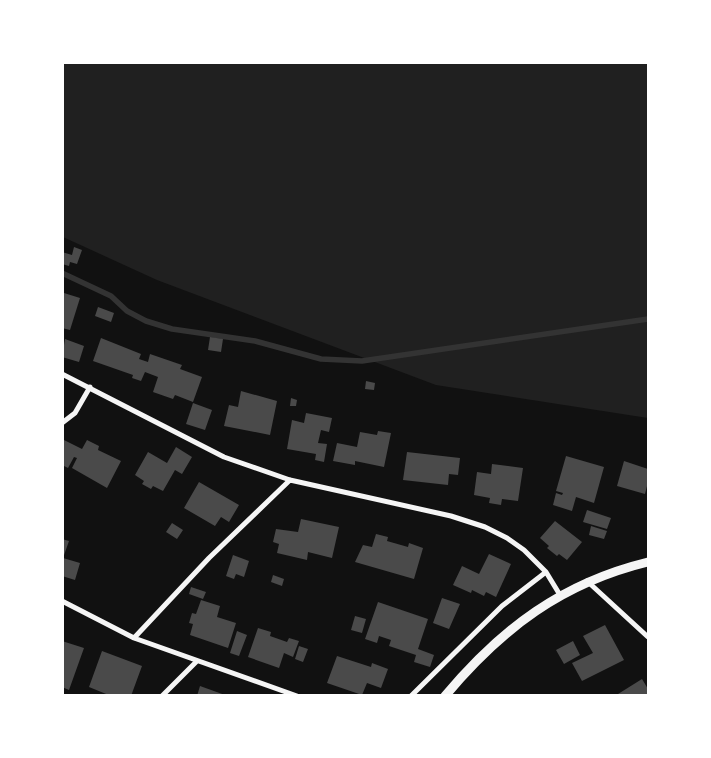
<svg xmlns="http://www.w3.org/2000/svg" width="711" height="758" viewBox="0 0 711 758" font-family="Georgia,serif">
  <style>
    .green { fill: #202020 }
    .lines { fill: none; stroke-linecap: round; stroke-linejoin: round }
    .stream { stroke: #333; stroke-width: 5.5 }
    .building { fill: #4a4a4a }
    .minor { stroke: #f5f5f5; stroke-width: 5 }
    .tertiary { stroke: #f5f5f5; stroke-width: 9 }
  </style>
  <rect width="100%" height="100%" fill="#111"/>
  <path class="green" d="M63,62L648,63V418L436,385L157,280L63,237Z"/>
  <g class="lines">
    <path class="stream" d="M62,273L111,296L127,311L146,321L172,329L255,341L321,359L362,361L648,319"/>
  </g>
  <path class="building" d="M74,247L82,250L77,264L70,262L69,266L62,264V252L72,255Z
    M64,293L80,298L70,330L62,328Z
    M98,307L114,313L111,322L95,316Z
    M210,337L223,339L221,352L208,350Z
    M101,338L141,354L139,359L148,362L150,354L182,365L180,369L202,377L193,402L175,395L173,399L153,392L158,377L145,372L141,381L132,378L133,375L93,361Z
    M65,339L84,346L79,362L62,357Z
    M366,381L375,383L374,390L365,389Z
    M241,391L277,401L270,435L224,426L229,405L238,407Z
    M291,398L297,400L296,406H290Z
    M193,403L212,410L205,430L186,424Z
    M306,413L332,418L329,432L321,430L318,443L327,444L324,462L315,460L316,454L287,449L292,420L304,423Z
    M378,431L391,433L384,467L355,461V465L333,461L337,443L357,447L360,432L377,435Z
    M62,439L82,449L87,440L99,446L98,450L121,461L107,488L72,468L77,458L74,457L68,468L62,465Z
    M176,447L192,457L182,474L175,470L163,491L153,486L151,489L142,484L144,481L135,475L148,452L167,463Z
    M407,452L460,458L458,475L449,474L448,485L403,480Z
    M566,456L604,467L594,503L576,497L572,511L553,505L556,493L562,495L563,493L556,491Z
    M624,461L648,469V482L645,494L617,486Z
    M492,464L523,468L518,501L502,499L501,505L489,503L490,498L474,495L477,472L491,474Z
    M199,482L239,505L229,522L221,517L215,526L184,508Z
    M587,510L611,518L607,529L583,522Z
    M301,519L339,527L332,558L308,552L307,560L277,553L279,544L273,542L276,529L298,532Z
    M555,521L582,542L567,560L559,554L557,556L547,548L549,546L540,538Z
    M172,523L183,530L177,539L166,532Z
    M591,526L607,531L604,539L589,535Z
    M376,534L388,537L387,541L408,547L409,543L423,548L414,579L355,562L363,545L372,547Z
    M62,539L69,541L63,558L80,563L75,580L62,576Z
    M489,554L511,564L496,597L486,592L484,596L472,590L471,593L453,585L462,566L479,574Z
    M233,555L249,561L244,577L236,574L234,579L226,576Z
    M273,575L284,579L282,586L271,582Z
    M191,587L206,592L203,599L189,594Z
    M442,598L460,604L449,629L433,623Z
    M201,600L220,606L217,617L236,623L228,648L190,635L193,624L189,623L192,613L196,614Z
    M378,602L428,619L418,649L434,655L430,667L414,662L416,655L389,646L391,640L379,636L377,643L365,639Z
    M355,616L366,619L362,633L351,630Z
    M605,625L624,660L582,681L572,663L593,653L583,636Z
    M258,628L271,632L270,636L287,642L289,638L299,641L293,657L284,653L279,668L248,657Z
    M237,631L247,635L239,656L230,653Z
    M62,641L84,648L69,690L62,687Z
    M573,641L580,655L564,664L556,650Z
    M299,646L308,649L303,662L295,659Z
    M102,651L142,666L131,696H111L89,687Z
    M337,656L371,667L372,663L388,669L381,688L367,683L362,695L327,683Z
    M642,679L648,689V696L618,694Z
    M200,686L225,695V696H197Z"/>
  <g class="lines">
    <path class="minor" d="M62,374L224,457L290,480L451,516L485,527L507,538L524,550L546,572L560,595
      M62,423L75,413L90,387
      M587,581L648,637
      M62,601L134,638L297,696
      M134,638L209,558L290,480
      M162,696L197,661
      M411,696L502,606L546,572"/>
    <path class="tertiary" d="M445,696C502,628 562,583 648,562"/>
  </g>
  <rect width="711" height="758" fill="none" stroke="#ffffff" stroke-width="128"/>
</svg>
